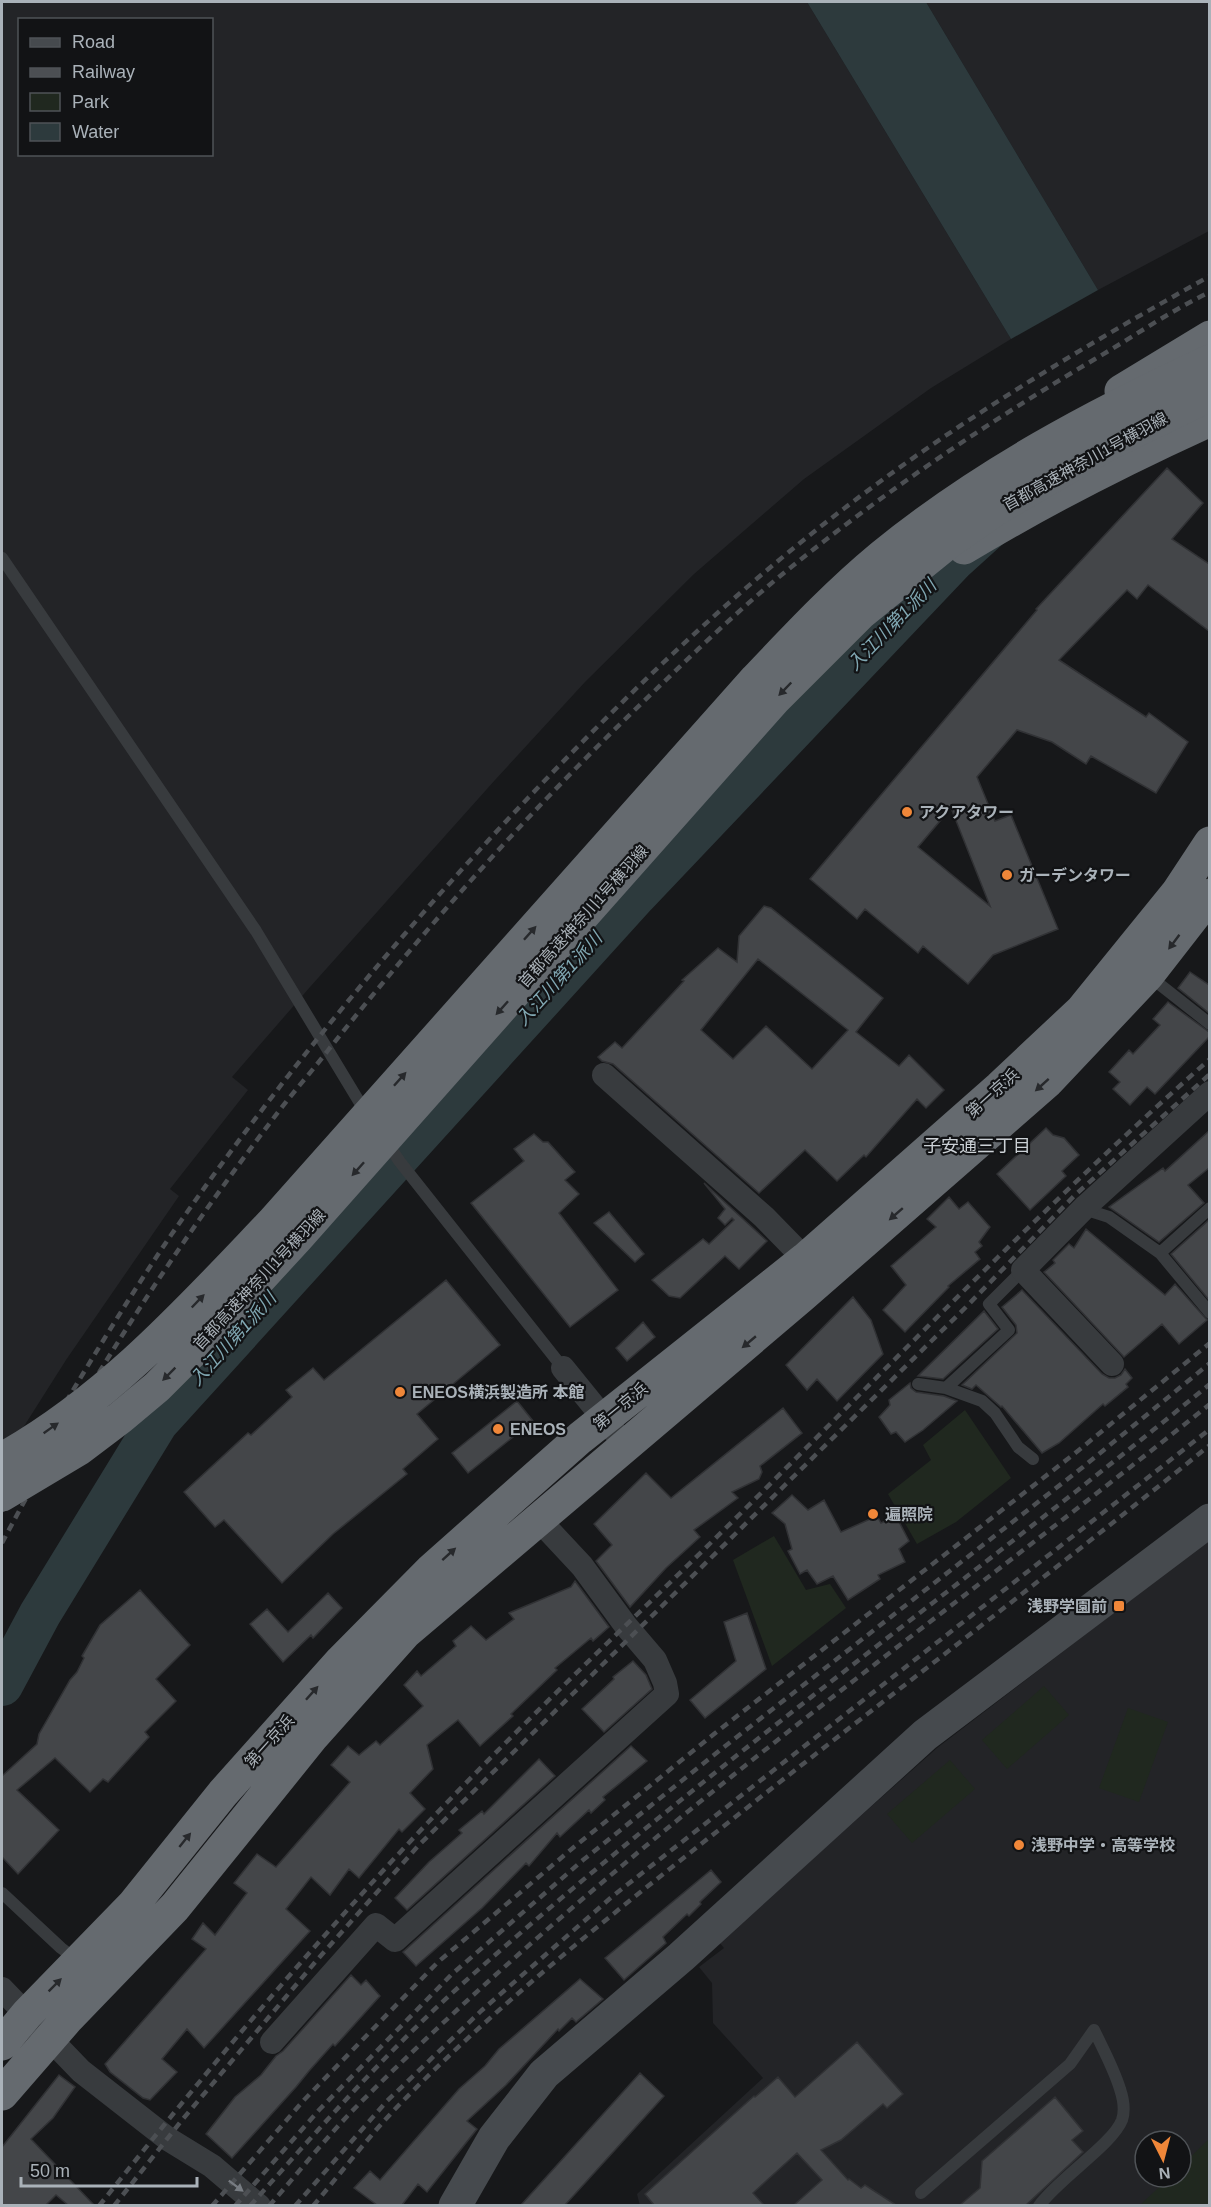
<svg xmlns="http://www.w3.org/2000/svg" width="1211" height="2207" viewBox="0 0 1211 2207" font-family="Helvetica,'Noto Sans JP',sans-serif">
  <style>
    .built { fill: #232427; fill-rule: evenodd }
    .green { fill: #20281f }
    .water { fill: #2d3a3d }
    .lines { fill: none; stroke-linecap: round; stroke-linejoin: round }
    .river { stroke: #2d3a3d; stroke-width: 42 }
    .building { fill: #444649; stroke: #313235; stroke-width: 1.5; fill-rule: evenodd }
    .lane { stroke: #383b3e; stroke-width: 12 }
    .street { stroke: #383b3e; stroke-width: 24 }
    .secondary { stroke: #464a4e; stroke-width: 33 }
    .highway { stroke: #656a6f; stroke-width: 33 }
    .rail { stroke: #4c4f53; stroke-width: 4.5; stroke-dasharray: 8 6; stroke-linecap: butt }
    .highway-bridge { stroke: #656a6f; stroke-width: 33 }
    .oneway { fill: #27292c }
    .oneway2 { fill: #777c82 }
    .poi-dot { fill: #f08739; stroke: #121315; stroke-width: 2 }
    .labels { text-anchor: middle; stroke-width: 4.5; stroke-linejoin: round; paint-order: stroke }
    .street-label { font-size: 16px; fill: #aab2b9; stroke: #121315 }
    .poi-label { font-size: 16px; font-weight: bold; fill: #aab2b9; stroke: #121315; text-anchor: start }
    .water-label { font-size: 18px; font-style: italic; fill: #81a8b3; stroke: #121315 }
    .neighbourhood-label { font-size: 18px; fill: #cbd0d5; stroke: #121315 }
  </style>
  <rect width="100%" height="100%" fill="#17181a"/>
  <path class="built" d="M2,2H807L1011,339L931,388L804,479L694,574L585,682L495,780L310,987L232,1077L248,1090L170,1189L179,1196L66,1360L2,1461ZM20,20H212V154H20Z
    M926,2H1209V231L1098,290Z
    M1209,1540V2205L640,2206L637,2194L763,2078L713,2023L712,1983L699,1967L724,1948L719,1942L937,1748ZM1145,2141H1181V2177H1145Z"/>
  <path class="green" d="M965,1410L1011,1478L956,1522L917,1544L888,1494L931,1460L923,1445Z
    M774,1536L806,1590L830,1584L846,1608L772,1666L733,1560Z
    M1044,1686L1069,1715L1007,1769L982,1740Z
    M1128,1708L1168,1722L1139,1802L1099,1788Z
    M950,1760L975,1789L912,1843L887,1814Z
    M1209,2139V2205H1140L1170,2177H1181V2166Z"/>
  <path class="water" d="M807,2H926L1098,290L1011,339Z"/>
  <g class="lines">
    <path class="river" d="M2,1685L40,1614L157,1423L636,895L953,561L996,522"/>
  </g>
  <path class="building" d="M1167,468L1203,503L1172,539L1209,564V631L1148,585L1137,599L1127,590L1059,660L1146,717L1149,713L1188,742L1156,793L1091,756L1086,764L1052,742L1017,730L977,777L995,821L1011,815L1058,929L993,955L968,984L923,946L918,953L865,909L857,919L810,879L1037,610L1036,609ZM951,808L990,906L918,847Z
    M764,906L771,908L883,998L856,1032L899,1066L909,1055L944,1090L926,1108L917,1099L866,1157L864,1155L837,1181L805,1150L759,1193L613,1064L602,1061L598,1057L615,1042L622,1048L684,981L682,980L718,948L737,962L739,936ZM758,959L848,1030L812,1069L766,1026L733,1059L701,1030Z
    M1190,972L1209,985V1013L1178,988Z
    M1168,1002L1209,1032V1037L1155,1094L1147,1087L1130,1105L1113,1089L1120,1082L1109,1072L1129,1050L1133,1054L1160,1025L1153,1019Z
    M1046,1128L1053,1135L1064,1138L1079,1155L1062,1171L1066,1176L1030,1210L997,1174Z
    M1209,1131V1168L1188,1185L1204,1203L1159,1242L1109,1207L1163,1168L1165,1171Z
    M534,1134L543,1142H548L575,1172L565,1180L579,1194L559,1213L618,1290L570,1327L471,1203L524,1161L514,1149Z
    M704,1183L767,1241L739,1269L725,1256L680,1298L669,1296L652,1280L703,1239L709,1244L734,1220L732,1218L725,1225L718,1218L725,1209Z
    M949,1197L959,1209L968,1202L990,1227L979,1242L982,1246L975,1252L980,1259L948,1286L949,1287L905,1332L883,1310L906,1285L891,1266L936,1227L927,1219Z
    M609,1212L644,1254L635,1262L594,1223Z
    M1209,1220V1300L1171,1254Z
    M1086,1229L1165,1295L1175,1284L1207,1320L1179,1344L1162,1324L1124,1357L1044,1272L1055,1263L1053,1260L1069,1244L1074,1248Z
    M446,1280L500,1345L417,1414L438,1439L403,1469L407,1474L333,1534L282,1583L224,1520L215,1527L184,1492L248,1433L251,1435L292,1397L286,1390L313,1368L324,1380Z
    M1022,1290L1102,1374L1109,1378H1115L1121,1375L1125,1369L1132,1378L1126,1384L1128,1387L1105,1406L1103,1404L1059,1443L1042,1453L1002,1406L1001,1407L976,1385L972,1389L962,1385L1017,1333L1016,1325L1002,1307Z
    M853,1297L871,1320L883,1354L837,1401L817,1379L807,1390L786,1365Z
    M984,1311L998,1329L943,1379L918,1376Z
    M643,1322L655,1337L627,1361L616,1348Z
    M910,1383L911,1388L916,1392L944,1396L957,1401L923,1430L905,1442L896,1432L891,1434L879,1417L890,1405L889,1400Z
    M517,1401L533,1421L468,1473L452,1453Z
    M783,1408L802,1433L760,1466L762,1472L759,1479L732,1492L738,1498L694,1530L700,1537L666,1568L630,1607L596,1561L612,1545L594,1524L646,1473L671,1498Z
    M792,1495L808,1510L824,1500L841,1532L877,1516L881,1523L896,1516L909,1541L899,1549L905,1562L878,1575L880,1579L848,1600L833,1576L817,1584L807,1570L800,1574L788,1551L792,1549L785,1524L772,1513Z
    M575,1581L609,1627L593,1641L591,1638L555,1668L557,1670L511,1714L513,1716L480,1746L458,1720L427,1745L433,1769L410,1793L425,1809L402,1832L399,1829L359,1878L349,1869L330,1895L311,1877L286,1909L310,1931L204,2048L187,2029L162,2059L177,2072L150,2100L143,2098L110,2072L105,2064L206,1949L192,1939L203,1923L215,1935L247,1893L234,1883L257,1854L276,1867L350,1782L331,1765L348,1746L359,1755L376,1741L380,1745L423,1706L404,1685L417,1671L421,1676L456,1646L453,1641L471,1626L486,1640L514,1619L509,1613L571,1587Z
    M140,1590L190,1645L156,1679L176,1701L145,1732L149,1737L108,1782L103,1779L90,1792L55,1758L17,1790L59,1830L18,1874L2,1857V1776L37,1744L39,1734L70,1680L77,1672L84,1658L82,1656L100,1625Z
    M328,1593L342,1608L313,1638L311,1635L283,1662L250,1624L267,1609L288,1632Z
    M747,1613L766,1669L705,1718L690,1700L736,1661L724,1622Z
    M633,1661L646,1675L652,1689L604,1732L582,1709L614,1679L613,1677Z
    M631,1746L647,1761L603,1797L605,1800L591,1813L589,1810L560,1837L557,1833L529,1866L526,1863L482,1908L416,1966L403,1952Z
    M539,1759L555,1776L407,1910L395,1898L429,1862L462,1833L459,1830L482,1811L484,1814Z
    M711,1870L721,1882L700,1902L701,1904L689,1916L687,1914L663,1937L666,1943L624,1980L605,1958Z
    M351,1975L361,1985L366,1980L380,1996L345,2035L335,2046L333,2044L309,2071L296,2087L232,2158L206,2134L235,2097L261,2075L276,2056L283,2051Z
    M580,1979L603,1999L576,2022L572,2018L559,2031L558,2029L506,2085L467,2121L477,2129L427,2192L418,2184L402,2205H377L354,2188L370,2171L380,2180L459,2089L485,2066L499,2049Z
    M857,2042L903,2094L887,2108L883,2104L841,2140L821,2150L848,2180L849,2179L861,2188L865,2185L896,2205H794L822,2180L797,2153L753,2193L764,2205H654L645,2194L754,2096L755,2097L778,2077L795,2097Z
    M640,2073L664,2096L565,2205H521Z
    M59,2075L75,2087L53,2118L31,2139L94,2205H68L56,2195L46,2205H2V2147Z
    M1055,2097L1083,2131L1072,2140L1083,2152L1026,2205H960L980,2188L982,2161Z"/>
  <g class="lines">
    <path class="lane" d="M2,558L256,931L366,1113
      M1149,976L1210,1024
      M385,1140L400,1162L563,1368
      M1084,1209L1109,1217L1160,1253L1210,1313
      M1160,1253L1210,1208
      M918,1384L946,1388L982,1401L995,1413L1018,1447L1033,1459
      M946,1388L1009,1330L989,1304L1023,1270
      M2,1893L61,1948L77,1960
      M921,2193L1070,2064L1094,2030
      M1039,2206C1057,2180 1113,2144 1122,2120C1125,2111 1123,2098 1120,2089C1114,2069 1103,2049 1094,2030"/>
    <path class="street" d="M604,1075L764,1217L805,1259
      M1112,1364L1023,1270L1086,1206L1210,1093
      M563,1368L614,1431
      M2,1989L81,2071L168,2139L212,2166L259,2206
      M272,2042L376,1925L395,1940L667,1694L665,1683L655,1660L626,1626L582,1566L540,1521"/>
    <path class="secondary" d="M455,2206L494,2138L544,2074L681,1957L925,1735L1210,1520"/>
    <path class="highway" d="M1121,391L1210,337
      M964,548C1045,499 1124,459 1210,420
      M2,2044L27,2014L133,1905L223,1793L341,1661L431,1570L580,1438L805,1259L1000,1087L1082,1010L1177,893L1210,843
      M2,2094L68,2018L175,1907L313,1736L405,1633L802,1296L1048,1081L1148,975L1210,895"/>
    <path class="rail" d="M2,1511C55,1420 108,1329 167,1241C275,1084 397,936 528,798C627,694 731,594 846,507C960,420 1084,346 1210,276
      M2,1543C81,1393 175,1246 279,1111C295,1090 313,1070 329,1049C427,926 531,809 644,701C693,654 742,606 795,564C890,488 990,421 1095,359C1133,337 1170,311 1210,292
      M99,2206C214,2061 333,1920 462,1787C557,1689 657,1597 754,1500C904,1351 1051,1199 1210,1059
      M114,2206L182,2120L317,1960L418,1846L966,1307L1074,1196L1210,1074
      M212,2206L304,2100L438,1962L574,1847L714,1734L1074,1454L1210,1343
      M235,2206L319,2110L451,1975L583,1860L724,1747L1083,1467L1210,1363
      M250,2206C318,2130 385,2053 461,1985C700,1772 962,1587 1210,1384
      M269,2206C299,2172 328,2135 360,2103C620,1843 924,1633 1210,1404
      M295,2206L386,2102L481,2011L614,1895L1210,1429
      M313,2206C341,2173 368,2137 398,2106C506,1995 632,1899 753,1803C905,1684 1059,1567 1210,1445"/>
    <path class="highway-bridge" d="M2,1459C108,1400 189,1310 272,1223L755,680C796,637 836,594 882,556C981,475 1094,415 1210,361
      M2,1495L79,1449L120,1418L157,1387L197,1347L297,1238L775,699L860,614L949,542L998,508L1105,446L1210,395"/>
  </g>
  <defs><path id="oneway-solid" d="M-6-.8H1V-3.2L6.5 0L1 3.2V.8H-6Z" transform="scale(1.5)"/></defs>
  <g class="oneway">
    <use href="#oneway-solid" transform="translate(785 689) rotate(134)"/>
    <use href="#oneway-solid" transform="translate(530 933) rotate(-48)"/>
    <use href="#oneway-solid" transform="translate(1174 942) rotate(127)"/>
    <use href="#oneway-solid" transform="translate(502 1008) rotate(132)"/>
    <use href="#oneway-solid" transform="translate(400 1079) rotate(-48)"/>
    <use href="#oneway-solid" transform="translate(1042 1085) rotate(138)"/>
    <use href="#oneway-solid" transform="translate(358 1169) rotate(132)"/>
    <use href="#oneway-solid" transform="translate(896 1214) rotate(139)"/>
    <use href="#oneway-solid" transform="translate(198 1301) rotate(-46)"/>
    <use href="#oneway-solid" transform="translate(749 1342) rotate(140)"/>
    <use href="#oneway-solid" transform="translate(169 1374) rotate(135)"/>
    <use href="#oneway-solid" transform="translate(51 1428) rotate(-35)"/>
    <use href="#oneway-solid" transform="translate(449 1554) rotate(-42)"/>
    <use href="#oneway-solid" transform="translate(312 1693) rotate(-48)"/>
    <use href="#oneway-solid" transform="translate(185 1840) rotate(-51)"/>
    <use href="#oneway-solid" transform="translate(55 1985) rotate(-45)"/>
  </g>
  <use class="oneway2" href="#oneway-solid" transform="translate(236 2186) rotate(37)"/>
  <g class="poi-dot">
    <circle cx="907" cy="812" r="6"/>
    <circle cx="1007" cy="875" r="6"/>
    <circle cx="400" cy="1392" r="6"/>
    <circle cx="498" cy="1429" r="6"/>
    <circle cx="873" cy="1514" r="6"/>
    <rect x="1113" y="1600" width="12" height="12" rx="3"/>
    <circle cx="1019" cy="1845" r="6"/>
  </g>
  <g class="labels">
    <g class="street-label">
      <text transform="translate(1085 461) rotate(-29)" y="6">首都高速神奈川1号横羽線</text>
      <text transform="translate(583 916) rotate(-48)" y="6">首都高速神奈川1号横羽線</text>
      <text transform="translate(992 1093) rotate(-42)" y="6">第一京浜</text>
      <text transform="translate(259 1279) rotate(-47)" y="6">首都高速神奈川1号横羽線</text>
      <text transform="translate(620 1406) rotate(-39)" y="6">第一京浜</text>
      <text transform="translate(269 1741) rotate(-48)" y="6">第一京浜</text>
    </g>
    <g class="poi-label">
      <text x="919" y="818">アクアタワー</text>
      <text x="1019" y="881">ガーデンタワー</text>
      <text x="412" y="1398">ENEOS横浜製造所 本館</text>
      <text x="510" y="1435">ENEOS</text>
      <text x="885" y="1520">遍照院</text>
      <text x="1107" y="1612" text-anchor="end">浅野学園前</text>
      <text x="1031" y="1851">浅野中学・高等学校</text>
    </g>
    <g class="water-label">
      <text transform="translate(892 625) rotate(-46)" y="6">入江川第1派川</text>
      <text transform="translate(559 979) rotate(-48)" y="6">入江川第1派川</text>
      <text transform="translate(233 1339) rotate(-48)" y="6">入江川第1派川</text>
    </g>
    <g class="neighbourhood-label">
      <text x="977" y="1152">子安通三丁目</text>
    </g>
  </g>
  <rect width="1211" height="2207" fill="none" stroke="#aab2b9" stroke-width="6"/>
  <rect x="18" y="18" width="195" height="138" fill="#121315" stroke="#4f5357" stroke-width="1.5"/>
  <rect x="30" y="38" width="30" height="9" fill="#464a4e" stroke="#4f5357" stroke-width="1.5"/>
  <text x="72" y="48" font-size="18" fill="#aab2b9">Road</text>
  <rect x="30" y="68" width="30" height="9" fill="#4c4f53" stroke="#4f5357" stroke-width="1.5"/>
  <text x="72" y="78" font-size="18" fill="#aab2b9">Railway</text>
  <rect x="30" y="93" width="30" height="18" fill="#20281f" stroke="#4f5357" stroke-width="1.5"/>
  <text x="72" y="108" font-size="18" fill="#aab2b9">Park</text>
  <rect x="30" y="123" width="30" height="18" fill="#2d3a3d" stroke="#4f5357" stroke-width="1.5"/>
  <text x="72" y="138" font-size="18" fill="#aab2b9">Water</text>
  <g transform="translate(1163 2159) rotate(174)"><circle r="28" fill="#121315" stroke="#4f5357" stroke-width="1.5"/>
  <path d="M0-4.5L10 22L0 15L-10 22Z" fill="#f08739"/>
  <text y="-9" font-size="16" font-weight="bold" text-anchor="middle" fill="#aab2b9">N</text>
  </g>
  <path d="M21 2177v9h176v-9" fill="none" stroke="#aab2b9" stroke-width="3"/>
  <text x="30" y="2177" font-size="18" fill="#aab2b9" stroke="#121315" stroke-width="4.5" paint-order="stroke">50 m</text>
</svg>
